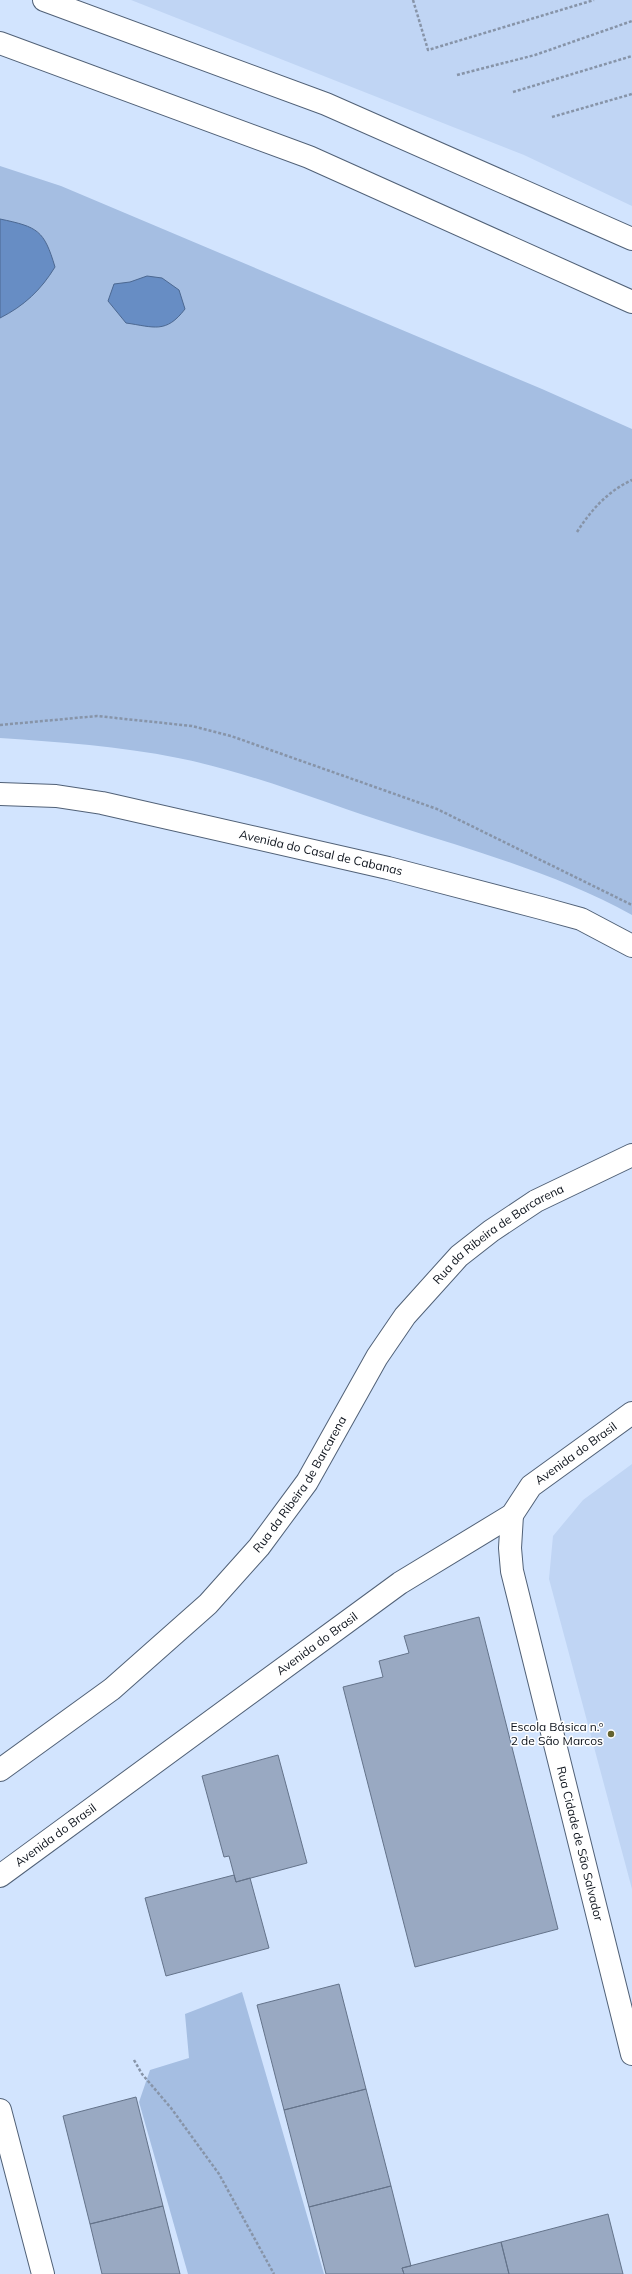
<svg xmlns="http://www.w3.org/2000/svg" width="632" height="2274" viewBox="0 0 632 2274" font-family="Mulish,sans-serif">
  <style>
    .built { fill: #c0d5f4 }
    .green { fill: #a5bee2 }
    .water { fill: #678dc4; stroke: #4c6891 }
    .building { fill: #99a9c2; stroke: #64738a }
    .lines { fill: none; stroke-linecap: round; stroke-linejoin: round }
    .minor-casing { stroke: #516177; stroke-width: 24 }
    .tertiary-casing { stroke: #516177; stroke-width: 24 }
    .primary-casing { stroke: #516177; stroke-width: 24 }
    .path { stroke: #8794a8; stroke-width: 2.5; stroke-dasharray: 3 2; stroke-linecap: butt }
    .minor { stroke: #fff; stroke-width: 22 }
    .tertiary { stroke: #fff; stroke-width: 22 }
    .primary { stroke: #fff; stroke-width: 22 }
    .poi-dot { fill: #646330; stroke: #fff; stroke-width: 1.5 }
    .labels { text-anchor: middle; stroke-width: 3; stroke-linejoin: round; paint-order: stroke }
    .street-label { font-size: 12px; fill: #0c121b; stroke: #fff }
    .poi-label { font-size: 12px; fill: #0c121b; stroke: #fff; text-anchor: end }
  </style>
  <rect width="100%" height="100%" fill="#d2e4fe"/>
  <path class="built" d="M131,0H632V206L524,155Z
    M632,1464V1889L549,1579L553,1536L583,1500Z"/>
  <path class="green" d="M0,166L61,186L542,389L632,429V915C560,875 478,852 400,827C326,804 254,773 178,758C119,746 60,742 0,738Z
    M242,1992L324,2274H188L139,2102L150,2070L189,2058L185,2014Z"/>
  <path class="water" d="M0,219C38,227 44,230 55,267C41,290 24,306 0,318Z
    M147,276L162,278L179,290L185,309C166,334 154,327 126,323L108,301L114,284L130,282Z"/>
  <path class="building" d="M479,1617L558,1929L415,1967L343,1687L383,1677L379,1661L409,1653L404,1636Z
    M278,1755L307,1863L236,1882L229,1856L224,1857L202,1776Z
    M234,1875L236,1882L250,1878L269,1948L166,1976L145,1898Z
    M339,1984L366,2089L284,2110L257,2005Z
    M366,2089L391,2186L309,2207L284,2110Z
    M136,2097L163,2206L90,2224L63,2116Z
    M391,2186L411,2266L402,2268L404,2274H326L309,2207Z
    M163,2206L180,2274H102L90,2224Z
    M608,2214L623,2274H509L501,2242Z
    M501,2242L509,2274H404L402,2268Z"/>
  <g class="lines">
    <defs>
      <g id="minor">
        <path id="s1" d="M512,1515L510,1548L512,1571L632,2054"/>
        <path id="s2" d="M0,1770L112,1689L208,1604L259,1547L307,1482L377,1357L405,1316L459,1256L491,1231L536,1201L632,1155"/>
        <path d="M0,2110L43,2274"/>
      </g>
      <g id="tertiary">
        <path id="s3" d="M0,794L56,796L102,803L388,868L541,908L581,919L632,946"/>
        <path id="s4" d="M0,1876L400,1583L512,1515L531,1486L632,1413"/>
      </g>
      <path id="primary" d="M44,0L326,104L632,239
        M0,43L309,157L632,302"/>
    </defs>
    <use href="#minor" class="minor-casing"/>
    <use href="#tertiary" class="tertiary-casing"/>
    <use href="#primary" class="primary-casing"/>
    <path class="path" d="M413,0L428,50L594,0
      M457,75L535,55L632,21
      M513,92L632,56
      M552,117L632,94
      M577,532C591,510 608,491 632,480
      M0,725L97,716L192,726L231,736L437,809L632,905
      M134,2060L142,2074L171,2108L219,2174L274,2274"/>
    <use href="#minor" class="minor"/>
    <use href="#tertiary" class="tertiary"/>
    <use href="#primary" class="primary"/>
  </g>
  <circle class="poi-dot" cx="611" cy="1734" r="4"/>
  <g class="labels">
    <g class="street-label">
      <text dy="4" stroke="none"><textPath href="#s3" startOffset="327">Avenida do Casal de Cabanas</textPath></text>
      <text dy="4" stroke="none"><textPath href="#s2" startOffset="742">Rua da Ribeira de Barcarena</textPath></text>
      <text dy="4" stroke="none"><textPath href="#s4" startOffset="717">Avenida do Brasil</textPath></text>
      <text dy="4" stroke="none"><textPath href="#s2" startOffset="418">Rua da Ribeira de Barcarena</textPath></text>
      <text dy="4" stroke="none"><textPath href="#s4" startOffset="393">Avenida do Brasil</textPath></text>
      <text dy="4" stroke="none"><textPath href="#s4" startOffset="69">Avenida do Brasil</textPath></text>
      <text dy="4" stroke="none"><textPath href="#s1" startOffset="337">Rua Cidade de São Salvador</textPath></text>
    </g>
    <g class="poi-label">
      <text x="603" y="1731">Escola Básica n.º<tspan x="603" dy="14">2 de São Marcos</tspan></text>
    </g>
  </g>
</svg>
